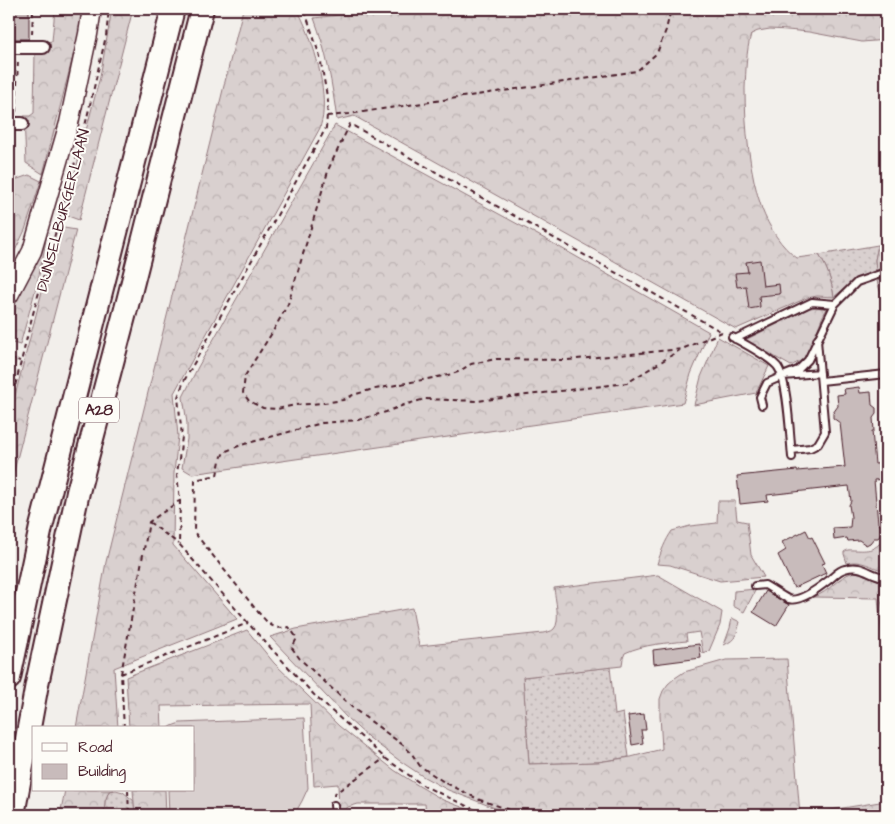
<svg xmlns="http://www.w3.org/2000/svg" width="895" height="824" viewBox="0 0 895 824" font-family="'Architects Daughter',sans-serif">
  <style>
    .grass { fill: url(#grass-dots); stroke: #92787d }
    .forest { fill: url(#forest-crowns); stroke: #92787d }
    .pitch { fill: #d9d0cf; stroke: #92787d }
    .building { fill: #c8bbbb; stroke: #4a1f2b }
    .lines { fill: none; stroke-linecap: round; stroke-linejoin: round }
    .service-casing { stroke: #4a1f2b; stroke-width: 10 }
    .minor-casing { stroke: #4a1f2b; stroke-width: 16 }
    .secondary-casing { stroke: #4a1f2b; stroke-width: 21 }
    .motorway-casing { stroke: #4a1f2b; stroke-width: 26 }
    .path { stroke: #4a1f2b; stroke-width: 2; stroke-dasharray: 5 4; stroke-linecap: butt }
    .service { stroke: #fdfcf7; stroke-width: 6 }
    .minor { stroke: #fdfcf7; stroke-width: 12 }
    .secondary { stroke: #fdfcf7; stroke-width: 18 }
    .motorway { stroke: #fdfcf7; stroke-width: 22 }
    .labels { text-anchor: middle; stroke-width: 4; stroke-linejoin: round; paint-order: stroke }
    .shield { fill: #fdfcf7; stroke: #806168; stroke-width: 1 }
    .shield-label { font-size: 15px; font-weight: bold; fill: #4a1f2b }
    .street-label { font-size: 16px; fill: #4a1f2b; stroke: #fdfcf7 }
  </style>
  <defs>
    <pattern id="grass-dots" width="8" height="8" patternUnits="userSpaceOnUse" patternTransform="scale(1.25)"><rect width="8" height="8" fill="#d9d0cf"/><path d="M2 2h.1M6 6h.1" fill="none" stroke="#bcb2b2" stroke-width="1.8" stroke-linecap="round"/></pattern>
    <pattern id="forest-crowns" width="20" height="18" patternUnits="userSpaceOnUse" patternTransform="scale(1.25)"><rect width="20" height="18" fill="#d9d0cf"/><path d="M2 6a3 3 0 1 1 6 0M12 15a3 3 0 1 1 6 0" fill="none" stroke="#bcb2b2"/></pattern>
  </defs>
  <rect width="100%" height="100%" fill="#f2efeb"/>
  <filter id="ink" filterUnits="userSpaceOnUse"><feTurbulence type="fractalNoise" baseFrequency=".02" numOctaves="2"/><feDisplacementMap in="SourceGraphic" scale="10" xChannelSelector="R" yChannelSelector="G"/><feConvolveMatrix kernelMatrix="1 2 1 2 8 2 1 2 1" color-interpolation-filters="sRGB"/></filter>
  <g filter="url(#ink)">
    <path class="grass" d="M878,245L875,260L876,270L852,282L834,297C831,280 828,269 819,255Z
      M610,667L615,715L623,713L629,757L598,762L529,764L523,677Z
      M116,790L123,792L134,801L135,815H104L105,801L109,791Z"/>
    <path class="forest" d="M55,9H85L43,174L26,163L24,116H30L34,113L35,52L41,43L52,41Z
      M112,9H133L79,220L68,216L65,211L100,77Z
      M243,9H297C312,36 326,82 323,113C323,118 321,123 320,128L174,393L178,436L174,473L173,545L237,619L114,668L118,728H76L106,562Z
      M389,9H886V40L862,42L809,32L787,30L770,29L758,31L751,34C746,52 746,70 745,88C745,127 749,172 762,209C769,227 781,247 797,258L819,255C828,269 831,280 834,297L817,296L807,298L736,329L354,116L337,120C332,83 327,53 314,18Z
      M335,125L547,240L709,332L691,374L683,403L192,474L182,468L187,439V423L183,397L198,367Z
      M29,175L41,181L25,230L9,263V182Z
      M48,211C48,254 31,304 20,345L9,342V306Z
      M64,228L76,230L9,490V419L54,245L59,233Z
      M886,243V267L876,270L875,260L878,245Z
      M886,278V305L881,294L877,281Z
      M817,307L827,309C818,321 813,352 802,360C799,362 794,364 791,366L745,340L810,308Z
      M718,337L769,366L756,393L694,405L701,377Z
      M9,358L16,360L9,388Z
      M718,501H735L737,520L747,522L751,555L764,577L720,581L670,565L657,564C661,552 665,541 672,531L690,526L717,523Z
      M886,536V571C872,568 861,559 847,563L844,554V552C848,549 850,550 855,550C872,551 876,549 886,536Z
      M854,572L860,573L880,581L881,600L886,622V679L878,598L813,597C831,592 836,577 854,572Z
      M658,575L722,612L720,625L709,651L703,653L699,632L686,634L687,641C667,643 644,644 625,653L623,658L622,666L523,677L529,764L598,762L631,757L662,749L660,715V699L663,691L668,684L675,678L684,672L726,660L787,659L800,815L886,801V815H513L448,790L424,777L400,761L368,737L347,718L270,637L296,629L412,608L419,646L543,633C547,632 551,632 554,629C561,622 555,598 554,588Z
      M756,589L744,612L733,606L734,591Z
      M732,618L740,622C736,635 737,639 724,645L730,628Z
      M247,630L274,663L339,726L394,770L419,786L443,800L483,815H426L425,804H358L348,807L339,814L338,784L314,786L310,704L161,706L162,728H129L126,677Z
      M65,790H114L109,791L105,801L104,815H60Z
      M133,790H165L166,815H135Z"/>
    <path class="pitch" d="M304,718L308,788L302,801L294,815H169L168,790H194V728H169L172,726L180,723Z"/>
    <path class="building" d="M10,9H29V39H10Z
      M760,260L763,286L779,284L780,294L759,296L760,307L749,309L746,286L737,287L735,273L748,272L746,262Z
      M859,387L860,393L871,392L872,405L876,408V414L873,418L874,431H872L875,464L886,463V479L874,480L878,523L882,527L883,530V532L878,538H874L870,543L866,545L859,540L848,541L847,538L834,540L833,528L850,527L851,517L849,505L851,501L849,486L767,495L768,501L740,504L737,476L797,470V471L845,467L840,423L833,418V413L838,406L837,395L845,394L844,389Z
      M806,530L810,538L812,537L825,563L822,564L826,573L794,588L778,555L786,550L782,542Z
      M766,591L789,605L776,626L753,612Z
      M699,644L701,658L654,664L653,650Z
      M644,714L646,730H641L643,743L632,745L628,716Z"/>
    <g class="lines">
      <defs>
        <path id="service" d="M732,337C745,344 768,356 777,366C788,379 790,438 792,457
          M735,339L812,302L835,304
          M783,376L798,370L808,360L835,304L857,282L886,272
          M821,381L886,374
          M762,405L760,397L767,383L783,376L820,373
          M792,450L810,448L818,444L825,432L817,340
          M755,586L765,585C772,589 780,595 788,599C800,603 820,587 829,580C834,576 839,570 845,569C863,563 871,577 886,577
          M334,805L335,815"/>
        <path id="minor" d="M9,47H43
          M9,124H22"/>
        <path id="secondary" d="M9,295L32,251L69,123L88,34L92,9"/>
        <path id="motorway" d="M9,678L41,527L173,9
          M13,815L37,684L78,492L127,305L202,9"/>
      </defs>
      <use href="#service" class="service-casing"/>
      <use href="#minor" class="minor-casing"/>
      <use href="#secondary" class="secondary-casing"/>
      <use href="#motorway" class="motorway-casing"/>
      <path class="path" d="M303,9L305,11L327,9
        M305,11L320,57L328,102L326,128L184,381L178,397L182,437L177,474L180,501L179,544L255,631L317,698L385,758L424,786L486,815
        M32,34L33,9
        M16,112L18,59
        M327,116L349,114L637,71L657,53L666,30L671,9
        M722,332L682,349L567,360L496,359L471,364L458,372L448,375L370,390L353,395L343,400L324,403L295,405L277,409L263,408L249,401L243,393L245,376L254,361L272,333L288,304L329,168L350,124L722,332H723
        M9,357L20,361
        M9,411L31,321L85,126L106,36L109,9
        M149,522L179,544
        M886,592V595
        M121,674L248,623
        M124,728L121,674L149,522L179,501
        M128,790L129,815
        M334,796V794L385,758
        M526,815L480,800L444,782L420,766L412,754L403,745L354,709L300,659L292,648L297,638L289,627C272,630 269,624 258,612L194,532L195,480L217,475L220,461L224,452L241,445L322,423L358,420L386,412L404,405L425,399L477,401L627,383L680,350"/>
      <use href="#service" class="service"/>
      <use href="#minor" class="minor"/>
      <use href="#secondary" class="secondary"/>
      <use href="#motorway" class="motorway"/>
    </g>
  </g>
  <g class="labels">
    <rect class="shield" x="79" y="397.5" width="40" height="25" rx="4"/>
    <g class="shield-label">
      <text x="99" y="415">A28</text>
    </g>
    <g class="street-label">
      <text transform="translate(62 210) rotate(-75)" y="6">DIJNSELBURGERLAAN</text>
    </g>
  </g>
  <rect width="895" height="824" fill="none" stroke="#fdfcf7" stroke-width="30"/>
  <rect x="15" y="15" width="865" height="794" fill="none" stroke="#4a1f2b" stroke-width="2" filter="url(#ink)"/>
  <rect x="32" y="726" width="162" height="65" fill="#fdfcf7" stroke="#b5a4a5"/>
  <rect x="42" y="743" width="25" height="8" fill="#fdfcf7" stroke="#b5a4a5"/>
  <text x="78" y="752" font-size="15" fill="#4a1f2b">Road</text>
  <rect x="42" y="764" width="25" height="15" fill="#c8bbbb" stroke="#b5a4a5"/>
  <text x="78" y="776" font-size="15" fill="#4a1f2b">Building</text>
</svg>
